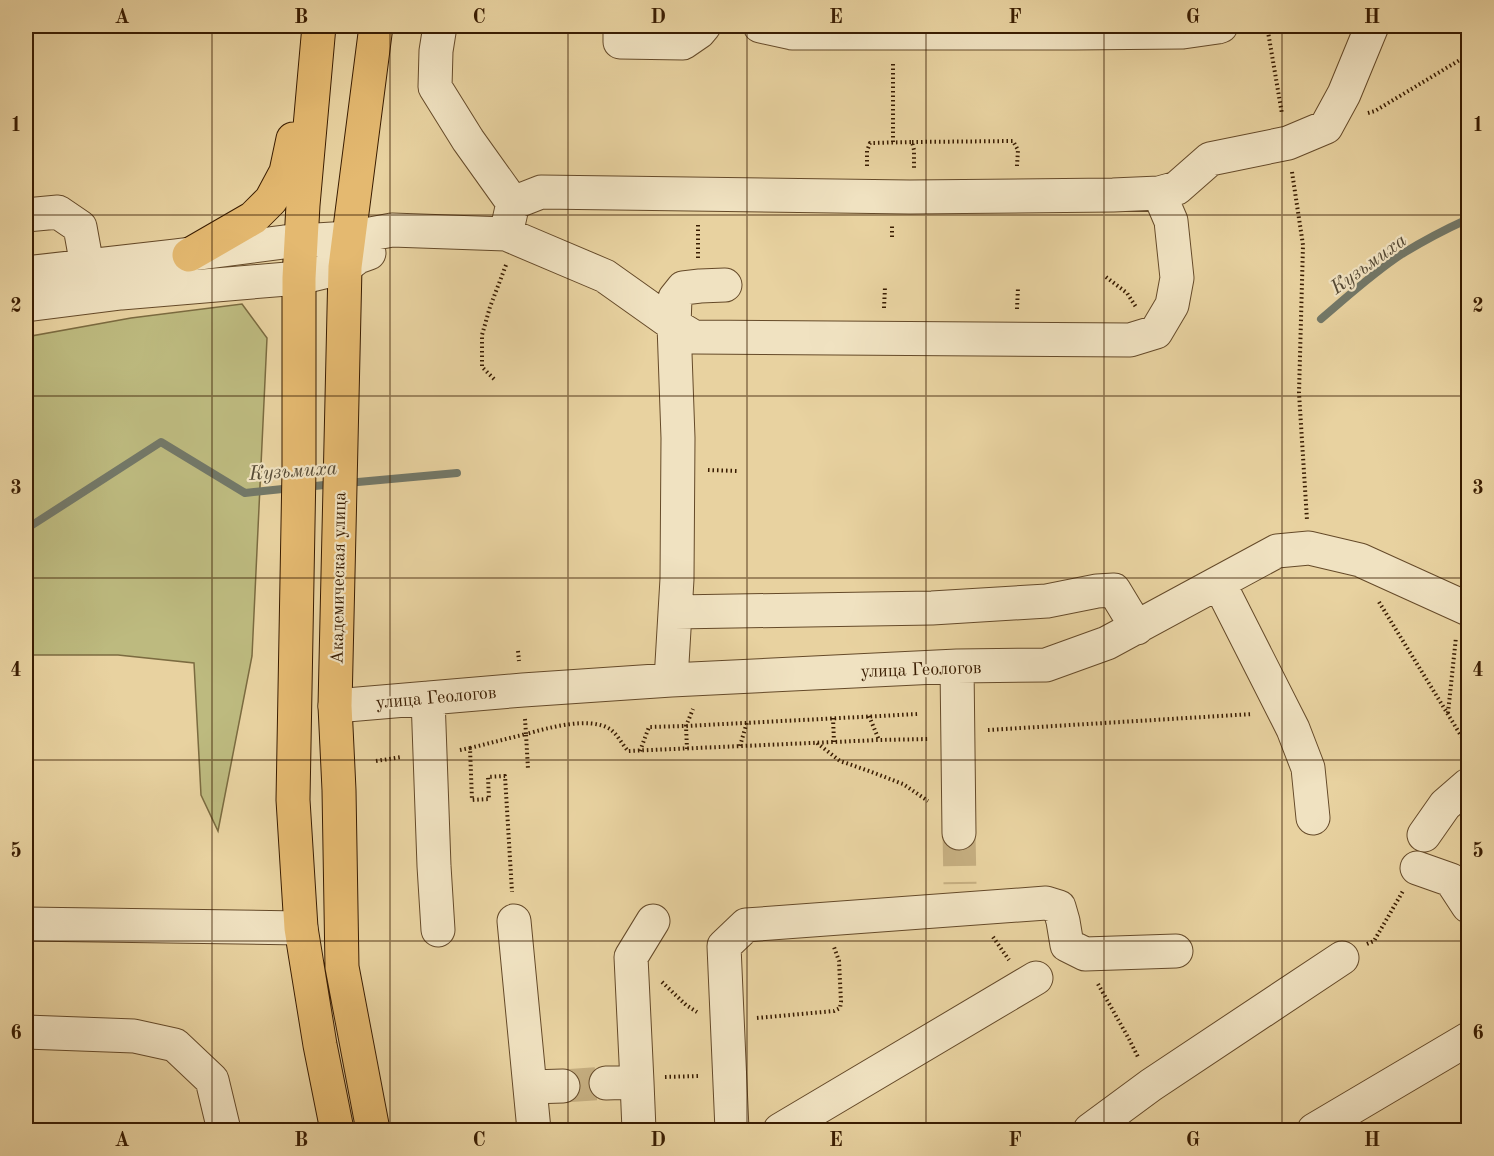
<svg xmlns="http://www.w3.org/2000/svg" width="1494" height="1156" viewBox="0 0 1494 1156" font-family="'Old Standard TT',serif">
  <style>
    .green { fill: #bdba7f; stroke: #7b6b40; stroke-width: 1.5 }
    .lines { fill: none; stroke-linecap: round; stroke-linejoin: round }
    .stream { stroke: #737868; stroke-width: 8 }
    .minor-tunnel { stroke: #c5ae80; stroke-width: 33; stroke-dasharray: 33 16; stroke-linecap: butt }
    .minor-casing { stroke: #654a29; stroke-width: 35 }
    .major-casing { stroke: #391c01; stroke-width: 35 }
    .path { stroke: #391c01; stroke-width: 4; stroke-dasharray: 1.5 3; stroke-linecap: butt }
    .minor { stroke: #f0e2c1; stroke-width: 33 }
    .major { stroke: #e4b970; stroke-width: 33 }
    .grid { fill: none; stroke: #391c01; stroke-width: 1.5; stroke-opacity: 0.55 }
    .labels { text-anchor: middle; stroke-width: 4.5; stroke-linejoin: round; paint-order: stroke }
    .street-label { font-size: 18px; fill: #391c01; stroke: #f0e2c1 }
    .water-label { font-size: 20px; font-style: italic; fill: #564a35; stroke: #f0e2c1 }
    .neatline { fill: none; stroke: #391c01; stroke-width: 2 }
    .grid-label { font-size: 20px; text-anchor: middle; font-weight: bold; fill: #391c01 }
  </style>
  <rect width="100%" height="100%" fill="#e8d2a0"/>
  <filter id="stains"><feTurbulence type="fractalNoise" baseFrequency=".00333" numOctaves="4"/><feColorMatrix values="0 0 0 0 .2 0 0 0 0 .09 0 0 0 0 .02 0 0 0 .5 -.17"/></filter>
  <radialGradient id="worn" r=".72"><stop offset=".6" stop-color="#630" stop-opacity="0"/><stop offset="1" stop-color="#630" stop-opacity=".3"/></radialGradient>
  <path class="green" d="M242,304L267,338L252,656L218,831L201,795L194,663L118,655H26V337L131,318Z"/>
  <g class="lines">
    <path class="stream" d="M1321,319C1347,297 1373,273 1402,254C1423,241 1446,229 1468,219
      M347,483L457,473
      M305,487L334,484
      M26,529L161,442L245,493L292,488"/>
    <path class="minor-tunnel" d="M959,833L960,884
      M563,1086L606,1083"/>
    <defs>
      <path id="minor" d="M440,26L436,51L435,87L468,140L513,203
        M620,26V42L683,43L699,32L704,26
        M760,26L792,33
        M792,26V33H1074L1183,32L1218,27L1221,26
        M26,215L58,212L80,227L84,249L86,266
        M506,234L605,276L674,325L678,438L677,579L671,680
        M26,273L176,256L284,242L349,238L392,230L506,234L513,203L541,192L910,197L1113,195L1159,193L1177,188L1210,159L1288,143L1326,127L1344,94L1372,26
        M725,285L700,286L683,288L675,298L674,325L694,337L1130,340L1156,332L1172,305L1177,278L1171,221L1159,193
        M26,305L121,293L299,278L345,267L358,257L369,253
        M1219,583L1293,729L1308,768L1313,818
        M675,612L932,608L1047,601L1097,591L1114,590L1137,628
        M957,666L959,833
        M428,698L434,866L438,930
        M335,706L523,690L671,680L957,666L1046,665L1107,643L1277,551L1309,548L1360,560L1468,609
        M1424,835L1445,805L1468,785
        M1417,868L1451,880L1468,906
        M514,921L534,1130
        M26,924L301,928
        M26,1032L134,1036L175,1045L212,1080L224,1130
        M637,1082L631,957L653,921
        M606,1083L637,1082L639,1130
        M530,1087L563,1086
        M732,1130L724,946L746,925L1046,903L1059,907L1063,921L1067,945L1085,954L1176,951
        M780,1130L1036,978
        M1090,1130L1151,1085L1342,958
        M1314,1130L1468,1039"/>
      <path id="major" d="M319,26L303,205L299,278V469L293,800L301,928L320,1045L337,1130
        M189,255L253,218L271,200L286,172L293,139
        M373,1130L342,967L339,790L335,706L345,267L376,26"/>
    </defs>
    <use href="#minor" class="minor-casing"/>
    <use href="#major" class="major-casing"/>
    <path class="path" d="M1267,26L1282,114
      M1368,113L1375,111L1468,55
      M893,142V62
      M912,142L1013,141L1018,150L1017,166
      M867,166V151L870,143L912,142L914,150V168
      M1292,172L1303,245L1299,393L1307,520
      M892,237V226
      M698,258V223
      M1106,277L1127,293L1136,307
      M884,308L885,287
      M1017,309L1018,288
      M494,379L482,367V335L490,307L506,265
      M708,470L738,471
      M1379,602L1468,747
      M518,651L519,661
      M1448,713L1456,637
      M869,716L879,740
      M833,718L834,742
      M525,719L526,734C548,728 589,716 610,729C617,734 622,744 628,751L879,740L928,739
      M988,730L1253,714
      M817,743L840,761L869,771L903,784L928,801
      M740,746L747,722
      M470,748L526,734L528,769
      M687,749L686,726L693,709
      M460,750L470,748L472,800L489,799L488,777L505,776L512,892
      M640,751L649,727L686,726L918,714
      M376,761L402,757
      M993,937L1009,960
      M1367,944L1374,941L1403,891
      M662,982L686,1005L697,1012
      M1098,984L1129,1039L1139,1059
      M757,1018L834,1011L840,1008L841,1002L839,961L834,947
      M665,1077L699,1076"/>
    <use href="#minor" class="minor"/>
    <use href="#major" class="major"/>
  </g>
  <path class="grid" d="M212,26V1130M390,26V1130M568,26V1130M747,26V1130M926,26V1130M1104,26V1130M1282,26V1130M26,215H1468M26,396H1468M26,578H1468M26,760H1468M26,941H1468"/>
  <g class="labels">
    <g class="street-label">
      <text transform="translate(338 578) rotate(-89)" y="6">Академическая улица</text>
      <text transform="translate(921 669) rotate(-2)" y="6">улица Геологов</text>
      <text transform="translate(436 697) rotate(-5)" y="6">улица Геологов</text>
    </g>
    <g class="water-label">
      <text transform="translate(1368 263) rotate(-36)" y="7">Кузьмиха</text>
      <text transform="translate(293 470) rotate(-4)" y="7">Кузьмиха</text>
    </g>
  </g>
  <rect width="1494" height="1156" fill="none" stroke="#e8d2a0" stroke-width="66"/>
  <rect x="33" y="33" width="1428" height="1090" class="neatline"/>
  <g class="grid-label">
    <text x="122" y="23">A</text>
    <text x="301" y="23">B</text>
    <text x="479" y="23">C</text>
    <text x="658" y="23">D</text>
    <text x="836" y="23">E</text>
    <text x="1015" y="23">F</text>
    <text x="1193" y="23">G</text>
    <text x="1372" y="23">H</text>
    <text x="16" y="131">1</text>
    <text x="1478" y="131">1</text>
    <text x="16" y="312">2</text>
    <text x="1478" y="312">2</text>
    <text x="16" y="494">3</text>
    <text x="1478" y="494">3</text>
    <text x="16" y="676">4</text>
    <text x="1478" y="676">4</text>
    <text x="16" y="857">5</text>
    <text x="1478" y="857">5</text>
    <text x="16" y="1039">6</text>
    <text x="1478" y="1039">6</text>
    <text x="122" y="1146">A</text>
    <text x="301" y="1146">B</text>
    <text x="479" y="1146">C</text>
    <text x="658" y="1146">D</text>
    <text x="836" y="1146">E</text>
    <text x="1015" y="1146">F</text>
    <text x="1193" y="1146">G</text>
    <text x="1372" y="1146">H</text>
  </g>
  <rect width="100%" height="100%" filter="url(#stains)"/>
  <rect width="100%" height="100%" fill="url(#worn)"/>
</svg>
